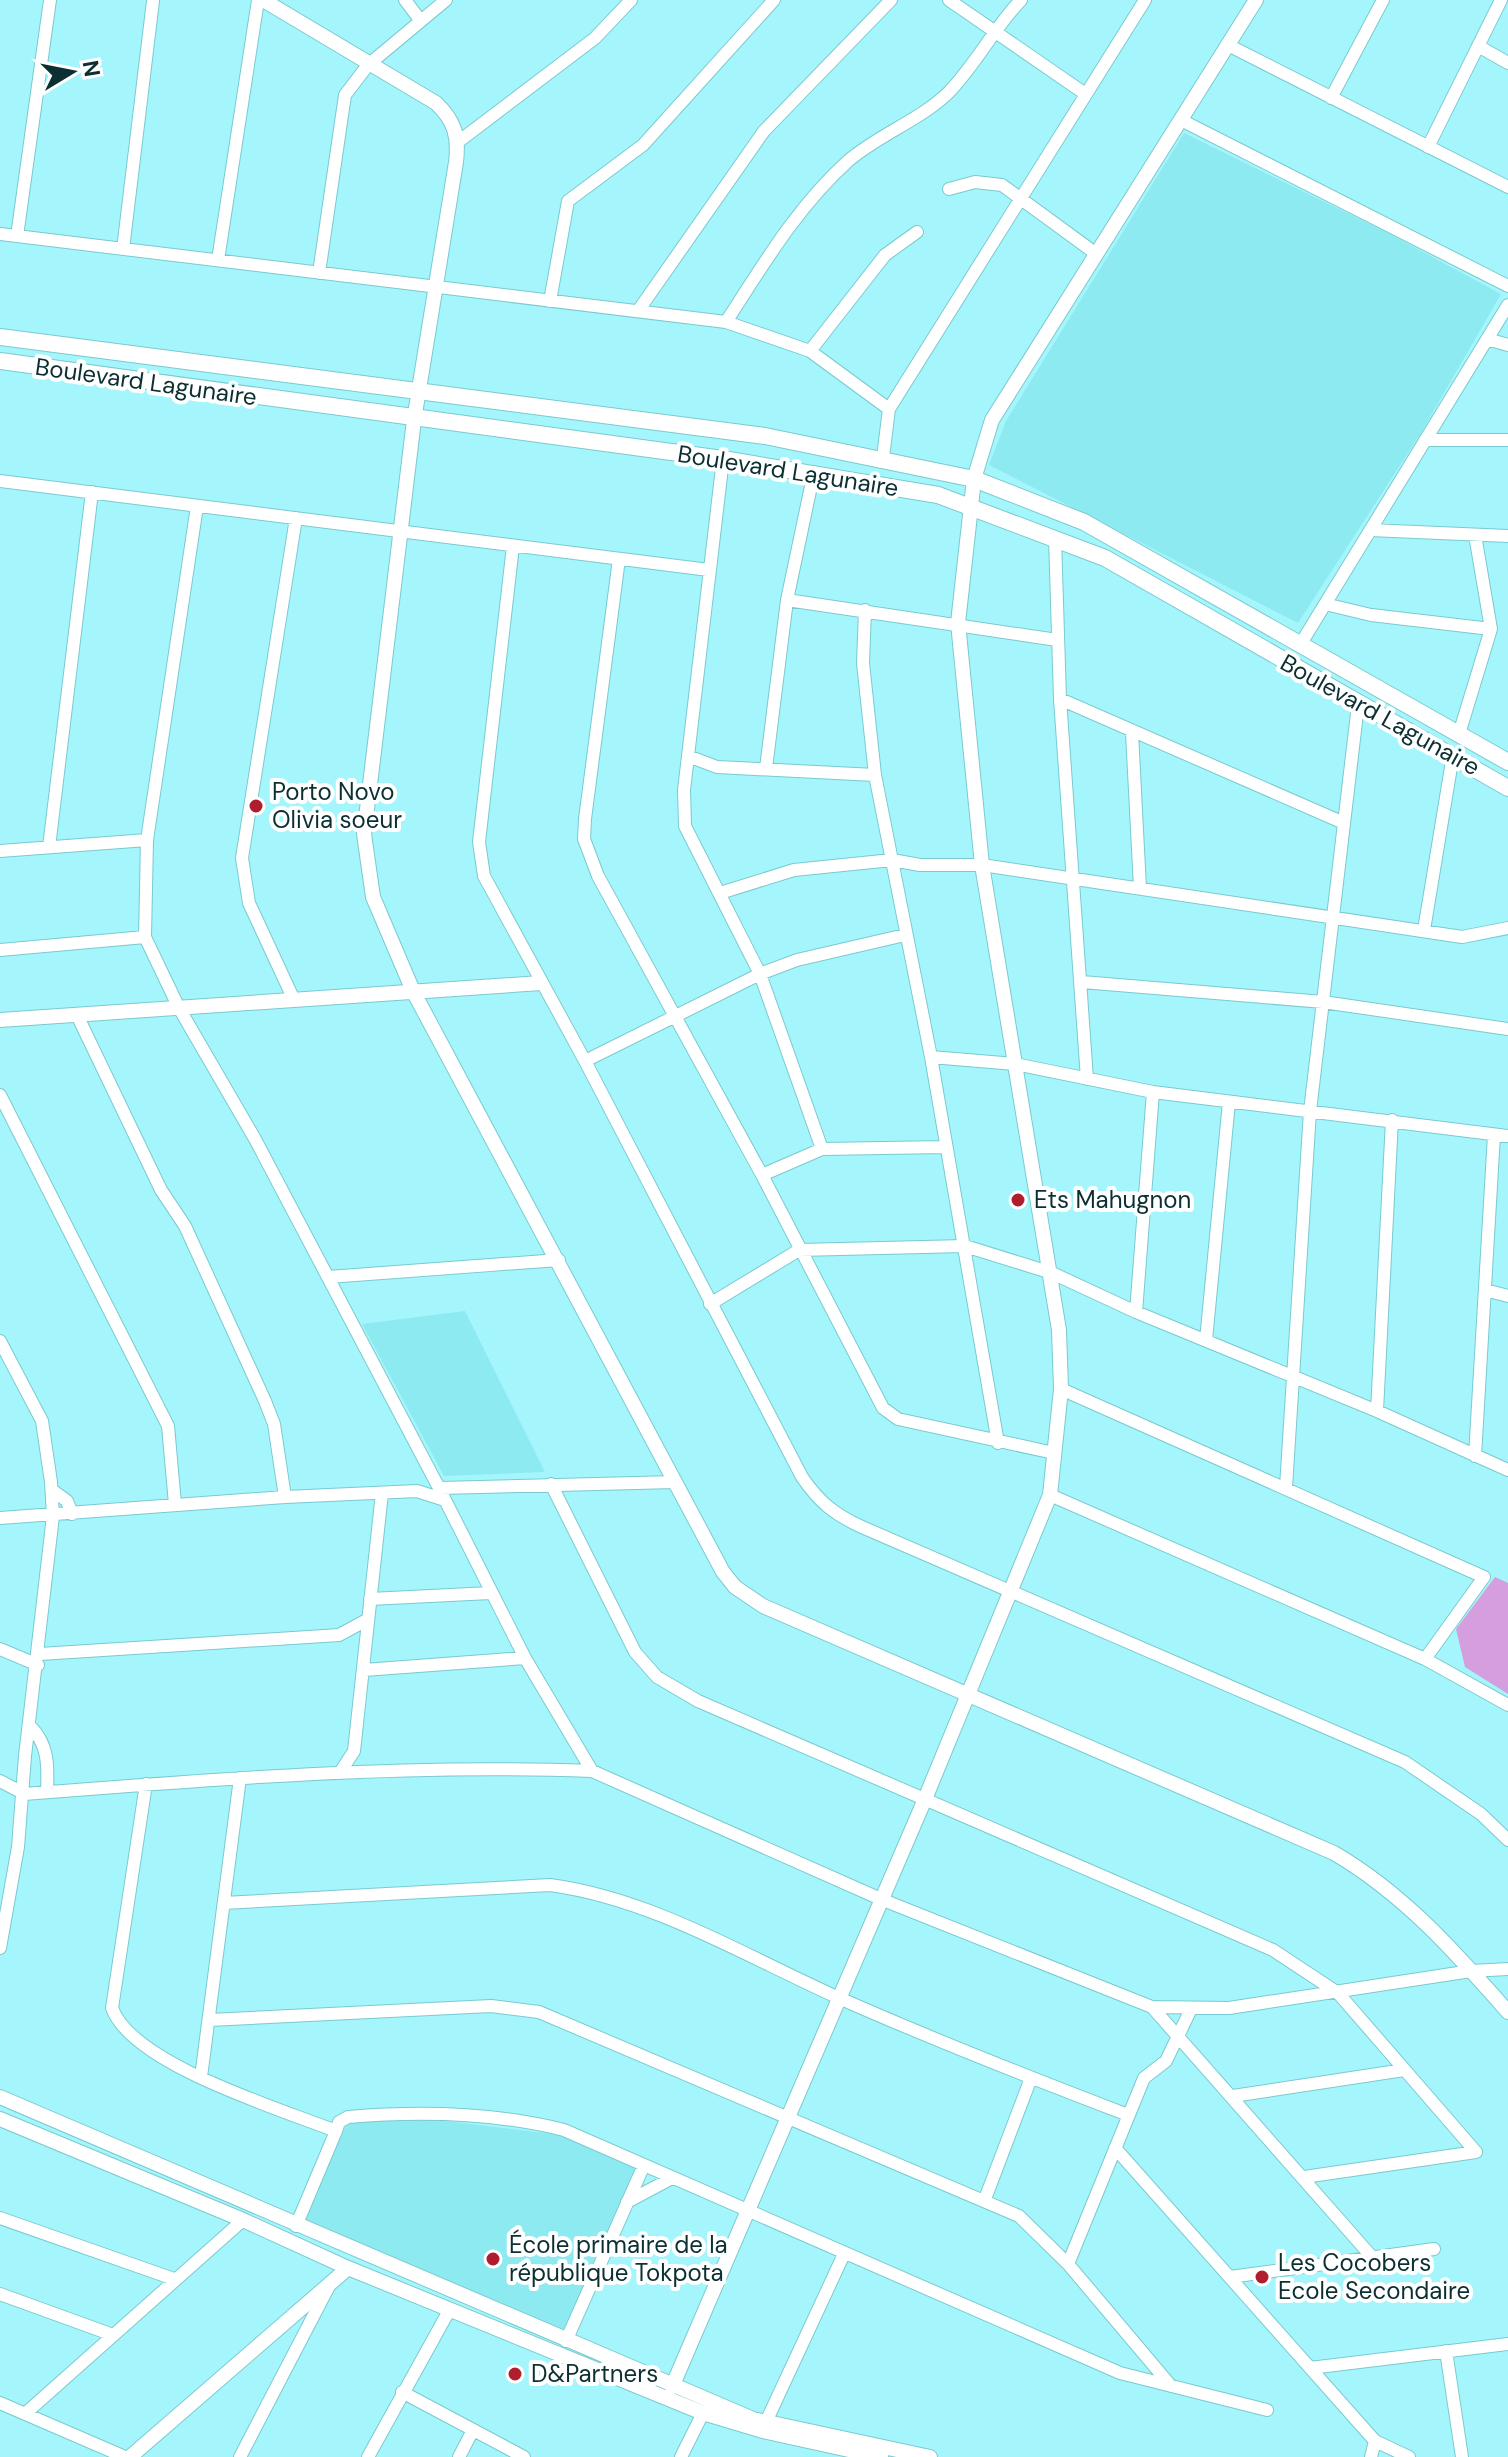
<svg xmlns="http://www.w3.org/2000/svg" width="1508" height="2457" viewBox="0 0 1508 2457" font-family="'DM Sans',sans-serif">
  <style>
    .built { fill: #8eeaf1 }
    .green { fill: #d59ede }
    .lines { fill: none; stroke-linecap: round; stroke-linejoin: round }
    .minor-casing { stroke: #7acacf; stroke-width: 14 }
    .tertiary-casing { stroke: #7acacf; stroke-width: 16 }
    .secondary-casing { stroke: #7acacf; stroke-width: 18 }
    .minor { stroke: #fff; stroke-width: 12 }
    .tertiary { stroke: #fff; stroke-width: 14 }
    .secondary { stroke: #fff; stroke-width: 16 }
    .poi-dot { fill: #b01d2f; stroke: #fff; stroke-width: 3 }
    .labels { text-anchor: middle; stroke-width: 8; stroke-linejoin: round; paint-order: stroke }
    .street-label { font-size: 24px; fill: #0c2f32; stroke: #fff }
    .poi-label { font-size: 24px; fill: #0c2f32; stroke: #fff; text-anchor: start }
  </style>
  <rect width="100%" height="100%" fill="#a5f6fc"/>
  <path class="built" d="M1184,133L1388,233L1501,294L1421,433L1298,623L989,465L1006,421Z
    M465,1311L545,1472L444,1476L362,1324Z
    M429,2119L569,2136L639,2169L560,2337L301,2220L348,2122Z"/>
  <path class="green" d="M1495,1577L1508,1583V1694L1465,1667L1456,1629Z"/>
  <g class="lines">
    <defs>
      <path id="minor" d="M405,0L420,20
        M949,0L1084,93
        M1228,45L1508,187
        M1478,46L1508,63
        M1331,98L1383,0
        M1181,120L1508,286
        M458,142L595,38L631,0
        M1428,147L1501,0
        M949,189L975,182L1002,185L1095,253
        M0,234L726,322L810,351L889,409
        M17,236L50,0
        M123,249L153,1
        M218,260L258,0
        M319,273L345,95L368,65L446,0
        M550,301L568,201L643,145L774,0
        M638,311L764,131L891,0
        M726,322C763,265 797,207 848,161C878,135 922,119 949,92C976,64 994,28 1021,0
        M1487,339L1508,345
        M810,351L885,255L917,232
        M1425,440H1508
        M883,457L889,409L1145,0
        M723,459L684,790L685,826L760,974L822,1149
        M0,481L709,570
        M197,506L147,840L145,937L179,1008L255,1139L439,1488L525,1658L592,1771L883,1900L1152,2007L1229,2008L1471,1971L1508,1969
        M1370,530L1508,536
        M1055,538L1060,699L1087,1079
        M513,546L479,842L484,876L585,1061L802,1477C819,1502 835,1515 862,1527L1405,1762L1481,1814L1508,1840
        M619,559L585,819L584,839L598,876L762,1175L883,1408L898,1419L1054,1453
        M787,600L1057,640
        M1325,604L1371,615L1491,629
        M865,610L863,663L875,775L931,1057L998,1443
        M1300,645L1508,305
        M1060,699L1344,823
        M1132,733L1140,888
        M1459,734L1491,629L1475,535
        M688,756L717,767L875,775
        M766,768L787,600L814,472
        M49,847L92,492
        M0,851L147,840
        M720,893L794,870L892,860L920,865H982L1462,937L1508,928
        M1424,930L1453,755
        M0,950L145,937
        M1082,982L1323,1002L1508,1029
        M294,1000L249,903L242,858L296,518
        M77,1015L161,1190L185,1226L265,1401L274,1424L285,1497
        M931,1057L1015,1064L1153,1092L1508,1136
        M585,1061L760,974L797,960L905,935
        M0,1095L168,1426L175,1504
        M762,1175L822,1149L945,1147
        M328,1277L559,1260
        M1485,1290L1508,1296
        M710,1304L799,1250L965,1246L1052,1273L1136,1312L1377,1411L1508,1470
        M1136,1312L1153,1092
        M1206,1340L1229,1102
        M0,1341L42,1421L51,1482L53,1516L25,1756L18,1847L0,1948
        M1061,1389L1484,1577L1425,1659
        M1377,1411L1392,1120
        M1475,1456L1494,1135
        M551,1484L635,1652L657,1677L698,1701L1273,1950L1338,1993L1476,2152
        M1286,1487L1310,1111L1358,705
        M439,1488L675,1482
        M52,1490L67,1501L72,1514
        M1050,1495L1425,1659L1508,1705
        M0,1518L285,1497L417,1491L445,1500
        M370,1599L490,1593
        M0,1649L38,1665
        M40,1654L339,1635L365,1621
        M364,1670L525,1658
        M30,1726C49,1745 48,1766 47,1792
        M341,1771L354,1751L382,1493
        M0,1781L25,1794C214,1779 402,1764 592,1771
        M146,1784L112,2008C132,2064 280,2109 336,2131L339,2122L348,2117C420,2111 493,2112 564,2130L1120,2373L1267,2410
        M224,1903L550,1885C653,1899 745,1956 839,1998C934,2040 1031,2078 1128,2115
        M1152,2007L1372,2257
        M209,2020L491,2006L539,2012L1019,2216L1068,2264L1171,2386
        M201,2077L240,1778
        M1233,2096L1404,2070
        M1115,2148L1375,2441L1409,2457
        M1304,2177L1476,2152
        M985,2199L1031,2078
        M627,2202L672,2178
        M0,2218L174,2279
        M296,2226L336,2131
        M1068,2264L1144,2078L1166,2061L1191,2009
        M1230,2277L1434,2249
        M0,2294L113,2335
        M566,2341L644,2165
        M1446,2351L1462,2457
        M1310,2368L1508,2344
        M402,2392L524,2457
        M0,2403L125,2457
        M27,2412L243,2220
        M766,2422L844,2254
        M240,2457L328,2288
        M368,2457L450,2309
        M459,2457L473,2430
        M681,2457L703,2413
        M1371,2457L1375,2441"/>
      <path id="tertiary" d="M263,0L436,103C455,121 459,137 456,162L414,420L364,834L373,897L413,991L723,1572L735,1587L763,1606L1334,1853C1404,1894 1455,1952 1508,2012
        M0,1020L541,983
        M0,2097L753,2419L930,2457
        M0,2119L243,2220L348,2268L703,2413L763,2431L881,2457
        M672,2387L925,1799L1050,1495L1061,1389L1059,1330L982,865L958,623L974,479L992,420L1256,0
        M130,2457L348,2268"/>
      <path id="secondary" d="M0,337L765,436L974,479L1084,522L1508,762
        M0,361L723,459L938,495L1105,558L1508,788"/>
    </defs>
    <use href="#minor" class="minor-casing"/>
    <use href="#tertiary" class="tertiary-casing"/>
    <use href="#secondary" class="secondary-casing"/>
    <use href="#minor" class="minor"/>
    <use href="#tertiary" class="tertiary"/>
    <use href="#secondary" class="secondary"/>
  </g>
  <g class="poi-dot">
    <circle cx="256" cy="806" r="8"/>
    <circle cx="1018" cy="1200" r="8"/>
    <circle cx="493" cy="2259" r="8"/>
    <circle cx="1262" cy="2277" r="8"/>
    <circle cx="515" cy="2374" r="8"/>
  </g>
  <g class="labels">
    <g class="street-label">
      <text transform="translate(146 382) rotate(8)" y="8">Boulevard Lagunaire</text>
      <text transform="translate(788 471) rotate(9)" y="8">Boulevard Lagunaire</text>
      <text transform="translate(1380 715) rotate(29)" y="8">Boulevard Lagunaire</text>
    </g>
    <g class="poi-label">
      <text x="272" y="800">Porto Novo<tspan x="272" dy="28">Olivia soeur</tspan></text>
      <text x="1034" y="1208">Ets Mahugnon</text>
      <text x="509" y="2253">École primaire de la<tspan x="509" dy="28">république Tokpota</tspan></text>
      <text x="1278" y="2271">Les Cocobers<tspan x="1278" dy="28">Ecole Secondaire</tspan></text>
      <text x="531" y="2382">D&amp;Partners</text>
    </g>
  </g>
  <g transform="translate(72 72) rotate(80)" stroke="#ffffff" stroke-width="6" paint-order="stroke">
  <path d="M0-6L14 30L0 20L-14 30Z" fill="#0c2f32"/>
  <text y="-12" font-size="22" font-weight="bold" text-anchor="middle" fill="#0c2f32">N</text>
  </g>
</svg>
